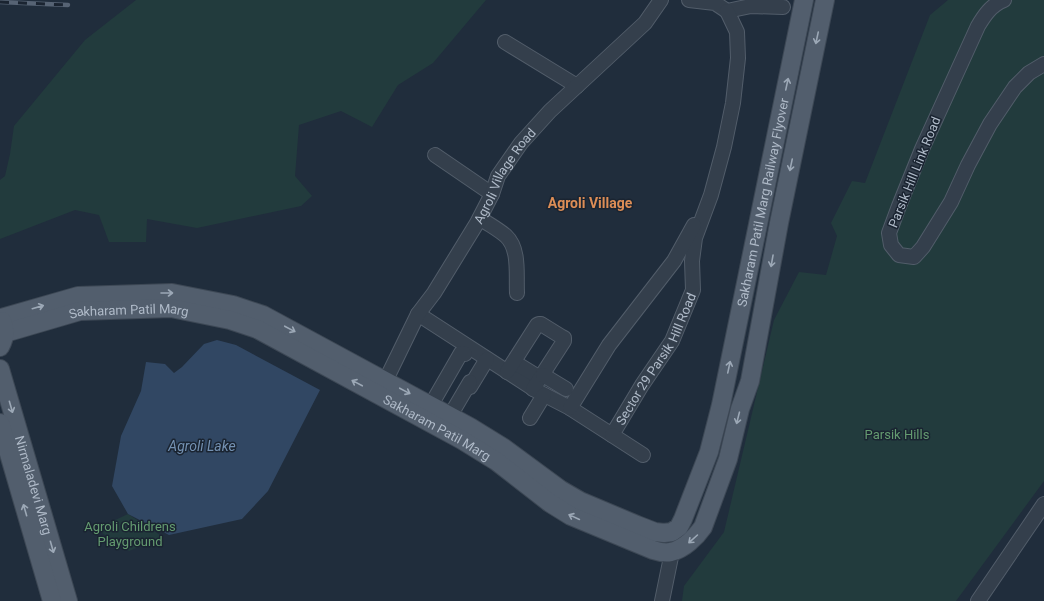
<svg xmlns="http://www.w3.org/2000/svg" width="1044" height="601" viewBox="0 0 1044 601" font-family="Roboto,sans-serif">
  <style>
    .green { fill: #223b3d }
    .water { fill: #314763 }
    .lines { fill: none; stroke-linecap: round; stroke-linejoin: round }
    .minor-casing { stroke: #525d6a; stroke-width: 16 }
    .major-casing { stroke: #3d4855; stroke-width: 20 }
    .minor { stroke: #343f4c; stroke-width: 14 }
    .major { stroke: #525e6d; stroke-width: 18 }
    .rail-casing { stroke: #566374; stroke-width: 4.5 }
    .rail { stroke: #1a2431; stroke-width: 3; stroke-dasharray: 9; stroke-linecap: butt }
    .oneway { stroke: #9ca8b6 }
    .labels { text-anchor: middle; stroke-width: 3; stroke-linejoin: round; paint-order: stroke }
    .street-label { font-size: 13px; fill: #afbac8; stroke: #1a2431 }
    .park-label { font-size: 13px; fill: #649b70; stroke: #1a2431 }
    .neighbourhood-label { font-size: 14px; font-weight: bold; fill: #dc8d56; stroke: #1a2431 }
    .water-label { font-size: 14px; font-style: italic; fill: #7491b2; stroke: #1a2431 }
  </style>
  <rect width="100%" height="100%" fill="#202d3c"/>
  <path class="green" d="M136,0H486L433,63L398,85L372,127L341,111L299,125L295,176L312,196L301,206L197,228L147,219L146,242H109L99,215L75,210L0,239V180L5,176L10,154L14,126L85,40Z
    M948,0H1044V481L956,601H682L684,586L724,532L774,320L799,272L826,275L837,236L831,223L852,181L865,183L930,15Z
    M128,514L163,537L129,551L96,529Z"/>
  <path class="water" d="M217,340L236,345L320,390L268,491L242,519L169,535L128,514L112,486L121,436L141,391L146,362L165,364L174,373L182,367L204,344Z"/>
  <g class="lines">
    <defs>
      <g id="minor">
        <path d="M689,0L715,3L727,11L751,6L783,7"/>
        <path d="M1004,0C991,5 984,16 978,26L922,149L899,206L889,233L891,245L899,255L914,257L923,247L951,202L968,165L990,124L1015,87L1029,73L1044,64"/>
        <path d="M505,42L577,86"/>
        <path d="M435,155L492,194"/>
        <path d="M480,218C488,224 498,229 506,236C520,249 516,275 517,293"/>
        <path id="s1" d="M418,314L537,391L570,408L612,435L642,385L672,341L693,290L692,261L695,238L711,195L724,147L733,103L738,58L737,32L727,11"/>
        <path d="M514,362L540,378"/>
        <path d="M507,372L537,325L539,324H541L562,337L564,338V341L533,389"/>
        <path d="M543,375L566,389"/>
        <path d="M470,387L487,359"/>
        <path id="s2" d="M381,390L418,314L434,293L477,223L492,194L498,176L521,143L550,111L645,23L661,0"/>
        <path d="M431,405L461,353H463L465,354"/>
        <path d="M570,408L609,345L674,261L694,225"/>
        <path d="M450,416L470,382"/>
        <path d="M530,418L544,395"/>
        <path d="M612,435L643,455"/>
        <path d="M662,601L672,552"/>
        <path d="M978,601L1044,504"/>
      </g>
      <g id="major">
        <path id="s3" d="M1,318L78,296L172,293L233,305L263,315L470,427L504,448L561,490L580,501L637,525L655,532L664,533L672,532L679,527L683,519L709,452L721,405L804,0"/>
        <path id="s4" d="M5,333L80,311L171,308L230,320L257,329L462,440L496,461L550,503L571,516L653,550C659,552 665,553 671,552C684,549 696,537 703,527L728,459L740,409L750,381L779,223L825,0"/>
        <path d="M0,347C5,338 6,330 2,321"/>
        <path id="s5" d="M0,369L68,601"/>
        <path d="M0,423L52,601"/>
      </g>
    </defs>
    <use href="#minor" class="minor-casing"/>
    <use href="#major" class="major-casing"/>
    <use href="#minor" class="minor"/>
    <use href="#major" class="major"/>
    <defs>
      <path id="rail" d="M0,2L68,5"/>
    </defs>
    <use href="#rail" class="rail-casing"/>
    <use href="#rail" class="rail"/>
  </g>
  <defs><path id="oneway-shaft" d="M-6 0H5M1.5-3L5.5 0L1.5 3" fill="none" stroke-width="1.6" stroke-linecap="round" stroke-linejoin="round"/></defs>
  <g class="oneway">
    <use href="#oneway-shaft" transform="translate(817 38) rotate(102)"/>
    <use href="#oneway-shaft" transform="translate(787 84) rotate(-78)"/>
    <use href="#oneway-shaft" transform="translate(791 165) rotate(102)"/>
    <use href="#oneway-shaft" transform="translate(772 261) rotate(100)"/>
    <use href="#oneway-shaft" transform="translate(167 293)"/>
    <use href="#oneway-shaft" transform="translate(38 307) rotate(-16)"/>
    <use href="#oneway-shaft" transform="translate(290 329) rotate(28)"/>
    <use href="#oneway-shaft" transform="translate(729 367) rotate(-78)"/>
    <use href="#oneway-shaft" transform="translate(357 383) rotate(-152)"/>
    <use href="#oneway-shaft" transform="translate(405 391) rotate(28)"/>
    <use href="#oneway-shaft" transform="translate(11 407) rotate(74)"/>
    <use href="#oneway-shaft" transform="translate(738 418) rotate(104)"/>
    <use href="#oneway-shaft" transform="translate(25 510) rotate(-106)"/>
    <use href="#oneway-shaft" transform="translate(574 517) rotate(-155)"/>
    <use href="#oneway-shaft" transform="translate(693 539) rotate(138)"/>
    <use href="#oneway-shaft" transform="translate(52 547) rotate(74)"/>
  </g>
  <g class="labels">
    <g class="street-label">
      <text transform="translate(914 172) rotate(-68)" y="5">Parsik Hill Link Road</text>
      <text dy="5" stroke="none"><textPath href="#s2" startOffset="248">Agroli Village Road</textPath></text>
      <text dy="5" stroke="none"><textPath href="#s3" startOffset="1079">Sakharam Patil Marg Railway Flyover</textPath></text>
      <text dy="5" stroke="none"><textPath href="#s4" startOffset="127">Sakharam Patil Marg</textPath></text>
      <text dy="5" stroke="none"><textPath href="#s1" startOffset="317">Sector 29 Parsik Hill Road</textPath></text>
      <text dy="5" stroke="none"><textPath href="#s4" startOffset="463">Sakharam Patil Marg</textPath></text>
      <text dy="5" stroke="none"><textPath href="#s5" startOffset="121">Nirmaladevi Marg</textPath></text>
    </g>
    <g class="park-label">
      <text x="897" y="439">Parsik Hills</text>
      <text x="130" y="531">Agroli Childrens<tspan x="130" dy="15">Playground</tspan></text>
    </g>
    <g class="neighbourhood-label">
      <text x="590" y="208">Agroli Village</text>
    </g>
    <g class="water-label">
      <text x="202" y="451">Agroli Lake</text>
    </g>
  </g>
</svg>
